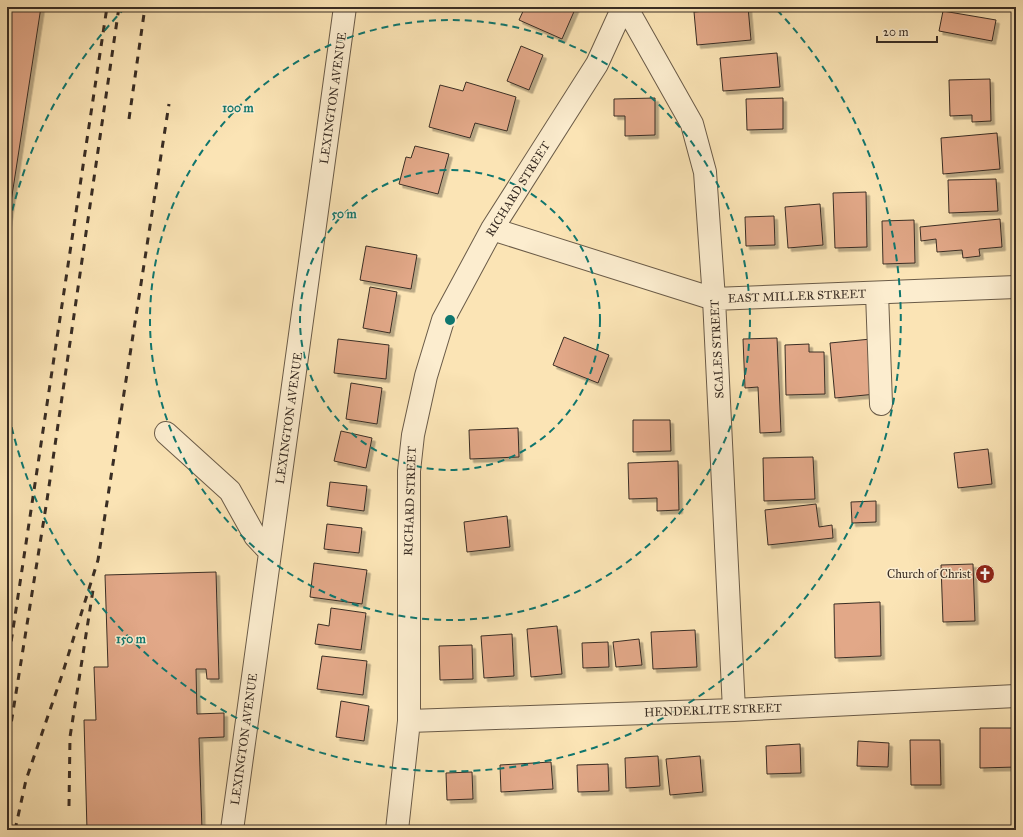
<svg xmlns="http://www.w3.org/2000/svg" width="1023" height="837" viewBox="0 0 1023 837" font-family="'IM FELL Great Primer',serif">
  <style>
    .building { fill: #e2a888; stroke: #392d24; filter: url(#shadow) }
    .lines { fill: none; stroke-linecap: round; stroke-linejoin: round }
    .minor-casing { stroke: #6a5b48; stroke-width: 24 }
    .minor { stroke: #fcedcf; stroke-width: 22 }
    .rail { stroke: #392d24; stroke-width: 3; stroke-dasharray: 7 7; stroke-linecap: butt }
    .ring { fill: none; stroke: #0f766e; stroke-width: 2; stroke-dasharray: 7 5 }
    .labels { text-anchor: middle; stroke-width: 3; stroke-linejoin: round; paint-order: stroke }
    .street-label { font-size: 12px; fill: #392d24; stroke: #fcedcf }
    .poi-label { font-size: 12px; fill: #392d24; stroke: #fcedcf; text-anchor: end }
    .centre { fill: #0f766e; stroke: #fcedcf; stroke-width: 2 }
    .ring-label { font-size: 12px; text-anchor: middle; font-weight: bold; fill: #0f766e; stroke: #fcedcf; stroke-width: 3; stroke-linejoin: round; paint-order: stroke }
  </style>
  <defs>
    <filter id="shadow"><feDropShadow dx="3.5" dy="3.5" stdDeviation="0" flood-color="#0004"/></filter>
  </defs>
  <rect width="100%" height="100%" fill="#fbe4b5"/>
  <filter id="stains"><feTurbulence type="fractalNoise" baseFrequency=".005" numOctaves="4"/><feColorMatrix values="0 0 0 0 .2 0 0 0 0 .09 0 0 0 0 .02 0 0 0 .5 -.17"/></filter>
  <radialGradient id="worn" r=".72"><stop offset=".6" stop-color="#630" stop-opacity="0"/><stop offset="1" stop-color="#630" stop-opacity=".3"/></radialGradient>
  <path class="building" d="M7,7H41L7,228Z
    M525,7H576L562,39L519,20Z
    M748,7L751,40L697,45L694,12Z
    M943,11L996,20L992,41L939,31Z
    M521,46L543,55L529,90L507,81Z
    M777,53L780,87L723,91L720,58Z
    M990,79L991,121L972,122V115L950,116L949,80Z
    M466,82L516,97L507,131L475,123L470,138L429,127L440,85L463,91Z
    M655,98V135L625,136V116H614V99Z
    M783,98V129L747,130L746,99Z
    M997,133L1000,169L943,174L941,138Z
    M415,146L449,154L438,194L399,184L406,157L411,158Z
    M996,179L998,211L949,213L948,180Z
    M866,192L867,247L835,248L833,193Z
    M820,204L823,245L788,248L785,207Z
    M774,216L775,245L746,246L745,217Z
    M1000,219L1002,247L979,249L980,256L963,258L962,250L937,252L936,239L921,241L920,227Z
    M914,220L915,263L883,264L882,221Z
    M366,246L417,255L411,289L360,280Z
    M370,287L397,292L390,333L363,328Z
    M564,337L609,355L598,383L553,365Z
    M777,338L781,432L760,433L758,387L745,388L743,339Z
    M338,339L389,345L386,379L334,373Z
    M871,339L876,394L835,398L830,343Z
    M809,344V352H824L825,394L786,395L785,345Z
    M351,383L382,388L377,424L346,419Z
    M633,420H670L671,451L633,452Z
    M518,428L519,457L470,459L469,430Z
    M341,431L372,438L366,468L334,461Z
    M988,449L992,484L958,488L954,453Z
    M813,457L815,499L764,501L763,458Z
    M678,461L679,510L657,511V498L629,499L628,463Z
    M330,482L367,486L364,511L327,506Z
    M876,501V522L852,523L851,502Z
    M816,504L819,527L832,525L833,538L768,545L765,510Z
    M507,516L510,547L467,552L464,522Z
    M327,524L362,528L359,553L324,549Z
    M314,563L367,570L362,604L310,597Z
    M973,564L975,621L943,622L941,565Z
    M216,572L219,679H207L206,669H196L197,714L224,713V737L199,738L202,830H87L84,720H96L94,667H108L105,575Z
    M880,602L881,656L835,658L834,604Z
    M331,608L366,613L361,650L315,644L318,624L329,626Z
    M557,626L562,674L531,677L527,629Z
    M695,630L697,667L653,669L651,632Z
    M512,634L514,676L484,678L481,636Z
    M639,639L642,665L616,667L613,642Z
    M608,642L609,667L583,668L582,643Z
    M472,645L473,679L440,680L439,646Z
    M322,656L367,661L363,695L317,689Z
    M341,701L369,706L364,741L336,737Z
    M980,728H1016V767L980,768Z
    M910,740H940L941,785H911Z
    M858,741L889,743L888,767L857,766Z
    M800,744L801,773L767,774L766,746Z
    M658,756L660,786L626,788L625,758Z
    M700,756L703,792L670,795L666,759Z
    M551,762L553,789L501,792L500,765Z
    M608,764L609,791L578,792L577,765Z
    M472,772L473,799L447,800L446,773Z"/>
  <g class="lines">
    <defs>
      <path id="minor" d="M626,7L692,124L705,172L714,299L734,710
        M492,229L714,299L1016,287
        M877,293L881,404
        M166,433L230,491L255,536L270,552
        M409,721L734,710L1016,696
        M232,830L345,7
        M397,830L409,721V471L413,435L426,376L443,320L492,229L597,64L623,7"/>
    </defs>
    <use href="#minor" class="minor-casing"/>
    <use href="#minor" class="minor"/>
    <path class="rail" d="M129,119L145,7
      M7,669L107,7
      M7,749L47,500L119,7
      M69,806L70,737L93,590
      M15,830L26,780L62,675L98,560L169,104"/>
  </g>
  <g class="ring">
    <circle cx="450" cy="320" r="150"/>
    <circle cx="450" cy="320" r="300"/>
    <path d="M7 234A451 451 0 0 1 123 10M777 10A451 451 0 1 1 7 406"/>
  </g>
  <defs>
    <symbol id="church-disc" viewBox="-11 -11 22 22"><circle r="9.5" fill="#8f2418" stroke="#fcedcf"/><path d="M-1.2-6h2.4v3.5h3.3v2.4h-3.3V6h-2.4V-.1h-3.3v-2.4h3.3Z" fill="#fff"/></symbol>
  </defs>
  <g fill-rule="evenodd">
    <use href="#church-disc" x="974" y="563" width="22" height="22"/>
  </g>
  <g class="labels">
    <g class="street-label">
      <text transform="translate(333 98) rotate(-82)" y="4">LEXINGTON AVENUE</text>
      <text transform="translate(518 189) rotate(-58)" y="4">RICHARD STREET</text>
      <text transform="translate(797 296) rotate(-2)" y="4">EAST MILLER STREET</text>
      <text transform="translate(717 349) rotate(-93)" y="4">SCALES STREET</text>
      <text transform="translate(289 418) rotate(-82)" y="4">LEXINGTON AVENUE</text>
      <text transform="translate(410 501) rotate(-88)" y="4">RICHARD STREET</text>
      <text transform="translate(713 710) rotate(-2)" y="4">HENDERLITE STREET</text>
      <text transform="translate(244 739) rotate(-82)" y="4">LEXINGTON AVENUE</text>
    </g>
    <g class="poi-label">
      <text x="971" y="578">Church of Christ</text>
    </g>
  </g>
  <circle cx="450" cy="320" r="6" class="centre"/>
  <g class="ring-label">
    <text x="238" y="112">100 m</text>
    <text x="344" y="218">50 m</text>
    <text x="131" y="643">150 m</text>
  </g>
  <rect width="1023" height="837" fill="none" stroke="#fbe4b5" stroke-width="24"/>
  <rect x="8" y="8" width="1007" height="821" fill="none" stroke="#392d24" stroke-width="2"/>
  <rect x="12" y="12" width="999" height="813" fill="none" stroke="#392d24"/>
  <path d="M877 36v6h60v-6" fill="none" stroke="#392d24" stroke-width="2"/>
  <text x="883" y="36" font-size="12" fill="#392d24" stroke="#fcedcf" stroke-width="3" paint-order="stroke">20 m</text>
  <rect width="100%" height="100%" filter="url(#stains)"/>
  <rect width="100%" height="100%" fill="url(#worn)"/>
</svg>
